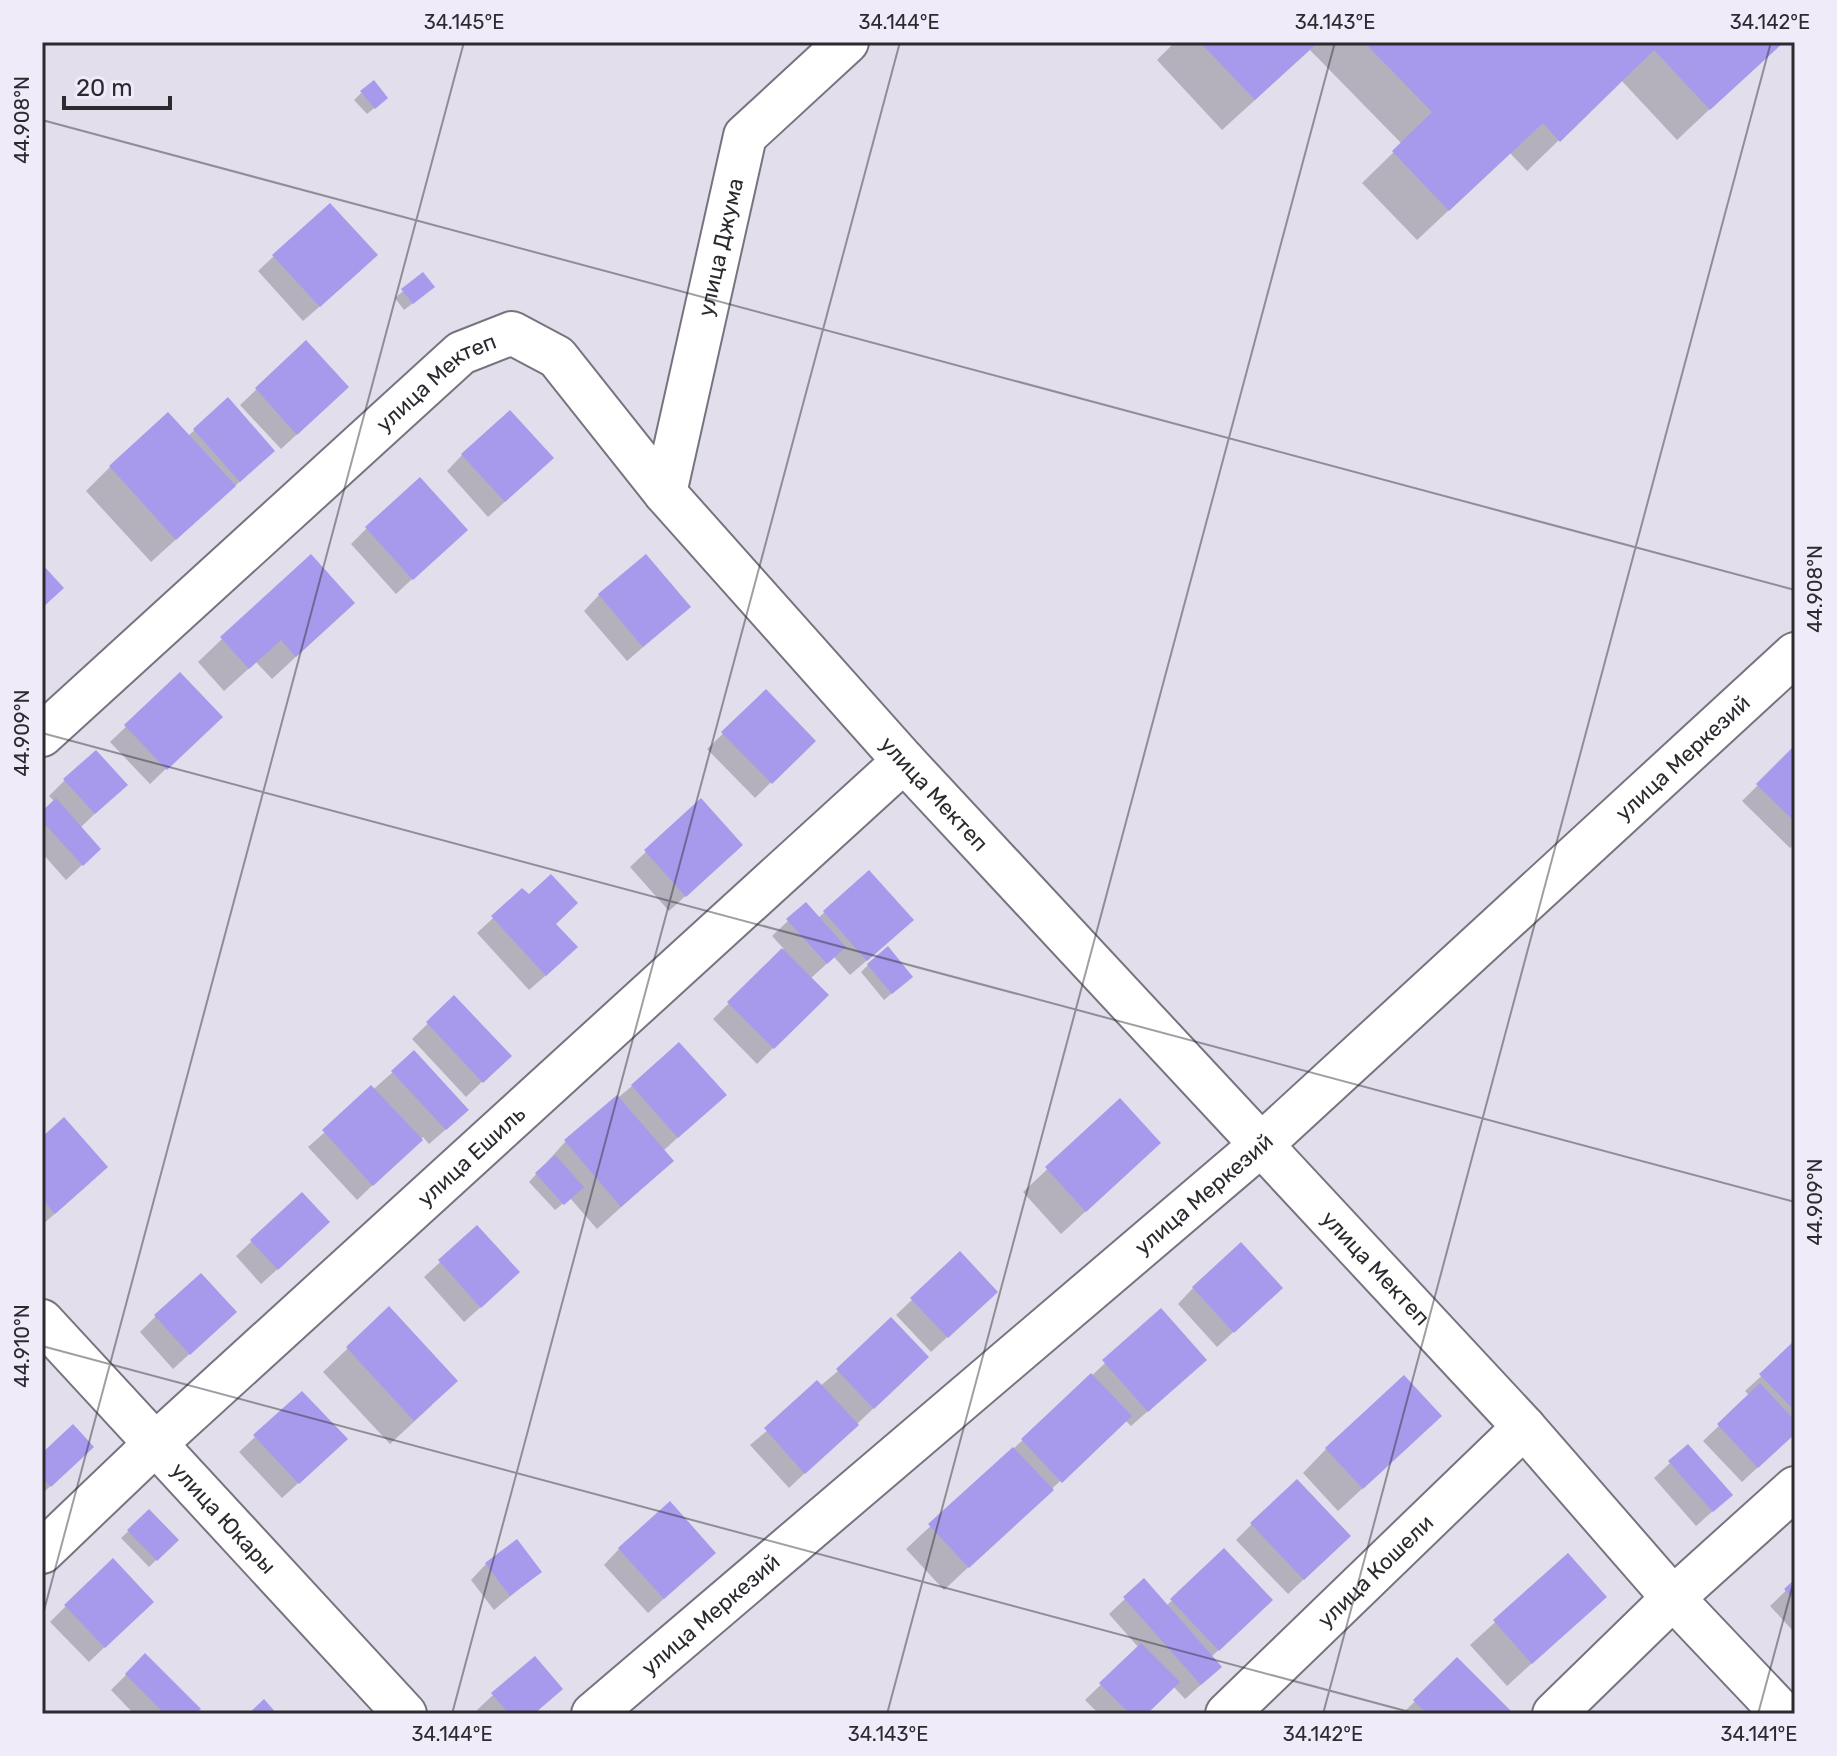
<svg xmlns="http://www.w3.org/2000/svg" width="1837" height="1756" viewBox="0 0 1837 1756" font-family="Rubik,sans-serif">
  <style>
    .shadow { fill: #0003 }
    .building { fill: #a79aed }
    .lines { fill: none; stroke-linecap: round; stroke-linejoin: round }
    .minor-casing { stroke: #77737f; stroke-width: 46 }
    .minor { stroke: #fff; stroke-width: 42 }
    .ticks { fill: none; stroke: #2b2a2f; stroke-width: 2; stroke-opacity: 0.45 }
    .labels { text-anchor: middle; stroke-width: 8; stroke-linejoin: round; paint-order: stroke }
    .street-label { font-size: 22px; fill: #2b2a2f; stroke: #efebf8 }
    .neatline { fill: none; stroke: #2b2a2f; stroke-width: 3 }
    .ticks-label { font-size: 20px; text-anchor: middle; fill: #2b2a2f }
  </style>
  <rect width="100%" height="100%" fill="#e2deeb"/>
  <path class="shadow" d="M1175,42H1781L1677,140L1621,80L1527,171L1510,153L1417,240L1362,183L1402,144L1310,50L1222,130L1157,60Z
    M361,93L378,105L367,114L354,100Z
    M274,256L360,271L303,321L258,271Z
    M422,275L425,294L404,310L395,298Z
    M306,343L331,403L281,449L240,405Z
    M228,400L257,466L151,562L86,491L110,467L188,436Z
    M462,455L536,474L488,517L447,471Z
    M367,528L449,545L396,594L351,544Z
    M599,595L672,622L627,661L584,611Z
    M329,626L272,679L256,662L224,691L198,662L222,639Z
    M180,675L220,717L150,784L110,742Z
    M766,692L813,741L755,798L707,749Z
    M1795,748V844L1790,848L1742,801Z
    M65,780L109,800L80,828L83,864L66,880L42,853V813L55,802L49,796Z
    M700,801L725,860L669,911L630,867Z
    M869,873L895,936L850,975L834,957L810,979L826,995L757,1064L713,1019L784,949L772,936L788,921L818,918Z
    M522,891L554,924L560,963L529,990L477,933Z
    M868,965L903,984L884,1000L861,972Z
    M454,998L509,1056L466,1097L412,1039Z
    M393,1072L451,1125L429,1144L423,1137L357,1200L308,1147Z
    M632,1086L708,1110L663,1151L672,1161L597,1229L570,1198L555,1210L529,1182L565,1142Z
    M1120,1101L1135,1166L1061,1234L1023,1192Z
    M42,1140L90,1183L42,1225Z
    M477,1228L502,1288L464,1322L424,1277Z
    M312,1238L261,1284L236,1256L252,1241Z
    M960,1254L980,1307L931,1352L896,1315Z
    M1193,1288L1265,1303L1217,1347L1178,1304Z
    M389,1309L432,1405L390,1444L323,1372Z
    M1161,1311L1189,1375L1131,1426L1125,1420L944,1590L906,1549Z
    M156,1316L219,1327L173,1369L140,1332Z
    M1795,1345V1433L1742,1482L1703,1441L1750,1396L1745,1391Z
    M838,1371L911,1373L789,1488L750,1445Z
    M255,1437L329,1455L282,1498L239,1452Z
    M1416,1439L1338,1511L1303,1473L1326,1449Z
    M42,1456L76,1462L42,1494Z
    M1670,1463L1714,1510L1696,1526L1654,1478Z
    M149,1512L176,1540L149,1567L121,1538Z
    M1252,1524L1333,1552L1288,1594L1236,1540Z
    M619,1549L698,1568L648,1613L604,1565Z
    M1224,1551L1255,1616L1211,1657L1204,1682L1185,1699L1173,1686L1145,1714H1099L1085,1700L1139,1648L1109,1614L1144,1581L1166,1606Z
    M1568,1556L1604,1597L1507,1686L1470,1645Z
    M486,1564L540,1571L494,1610L471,1580Z
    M1795,1582V1633L1770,1606Z
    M66,1606L136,1617L89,1662L50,1622Z
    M145,1656L192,1714H134L111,1690Z
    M1457,1660L1509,1714H1402Z
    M493,1695L533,1714H480L477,1710Z"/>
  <path class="building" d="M1200,42H1318L1255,100Z
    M1364,42H1784L1710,110L1654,50L1560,142L1543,123L1449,211L1392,151L1432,112Z
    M374,80L388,98L375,109L360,91Z
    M330,203L378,255L320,307L272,255Z
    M423,272L435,287L413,304L401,289Z
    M306,340L349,387L297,435L255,388Z
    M228,397L275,451L240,482L193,429Z
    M510,410L554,458L505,502L461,454Z
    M168,412L236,486L176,540L109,466Z
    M420,477L468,530L413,580L365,527Z
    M311,554L355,603L296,657L281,640L249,669L220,637Z
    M646,554L691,607L643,647L598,594Z
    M42,564L64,588L42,608Z
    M180,672L223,717L167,770L124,725Z
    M766,689L816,741L772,784L721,732Z
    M1795,745V822L1756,784Z
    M96,750L128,785L95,814L63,779Z
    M56,798L101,849L83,866L42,821V811Z
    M701,798L743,845L686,897L644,850Z
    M869,870L914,920L867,961L823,911Z
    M551,874L578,903L556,924L578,947L546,976L491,916L522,888L529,894Z
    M806,902L846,947L827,964L786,919Z
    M888,946L913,977L892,994L867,964Z
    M782,948L829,995L774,1049L727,1002Z
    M454,995L512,1056L483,1083L426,1022Z
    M679,1042L727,1095L678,1138L631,1085Z
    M414,1050L469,1110L446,1130L391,1071Z
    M371,1085L423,1140L373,1186L322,1130Z
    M617,1095L674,1161L621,1207L564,1140Z
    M1120,1098L1161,1143L1086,1212L1045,1167Z
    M64,1117L108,1167L55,1214L42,1199V1137Z
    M555,1155L584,1187L564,1205L535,1173Z
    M302,1192L330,1222L278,1270L250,1240Z
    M477,1225L520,1272L481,1308L438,1260Z
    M1241,1242L1283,1288L1234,1333L1192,1287Z
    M960,1251L998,1292L948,1338L910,1298Z
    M201,1273L237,1312L190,1355L154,1315Z
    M389,1306L458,1381L414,1421L346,1347Z
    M1161,1308L1207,1360L1148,1412L1102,1360Z
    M891,1317L929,1357L874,1409L836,1369Z
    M1795,1340V1411L1759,1374Z
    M1091,1373L1132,1416L1062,1483L1021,1439Z
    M1404,1375L1442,1416L1363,1489L1325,1448Z
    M817,1380L859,1425L805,1474L764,1428Z
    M1760,1383L1795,1421V1434L1758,1468L1717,1424Z
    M302,1391L348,1439L299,1484L253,1435Z
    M73,1424L94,1447L51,1487L42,1477V1453Z
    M1688,1444L1733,1495L1713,1512L1668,1461Z
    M1013,1447L1054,1490L969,1568L928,1524Z
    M1297,1479L1351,1536L1304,1580L1250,1523Z
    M670,1501L716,1553L664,1599L618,1548Z
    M149,1509L179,1540L157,1561L127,1530Z
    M517,1539L542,1572L510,1596L485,1563Z
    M1224,1548L1273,1600L1219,1651L1170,1599Z
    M1568,1553L1607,1597L1532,1664L1493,1620Z
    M113,1558L154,1602L105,1648L64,1605Z
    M1144,1578L1222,1667L1201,1685L1123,1597Z
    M1795,1579V1601L1784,1589Z
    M1141,1643L1180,1682L1147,1714H1130L1099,1683Z
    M145,1653L201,1709L195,1714H165L125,1674Z
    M535,1656L563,1689L534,1714H509L491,1693Z
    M1457,1657L1514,1714H1427L1413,1700Z
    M264,1699L277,1714H248Z"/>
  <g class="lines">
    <defs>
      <g id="minor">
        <path id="s1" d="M665,493L745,136L847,42"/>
        <path id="s2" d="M42,735L461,353L512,333L557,357L665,493L904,761L1524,1427L1673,1598L1783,1714"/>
        <path id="s3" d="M42,1321L405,1714"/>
        <path id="s4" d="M42,1552L154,1445L904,761"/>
        <path id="s5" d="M593,1714L1262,1144L1795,654"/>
        <path id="s6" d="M1227,1714L1524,1427"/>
        <path d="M1554,1714L1673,1598L1795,1488"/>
      </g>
    </defs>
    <use href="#minor" class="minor-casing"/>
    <use href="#minor" class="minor"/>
  </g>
  <path class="ticks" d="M42,120L1795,590M42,733L1795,1202M42,1346L1417,1714M42,1618L464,42M452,1714L900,42M887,1714L1335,42M1323,1714L1771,42M1758,1714L1795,1577"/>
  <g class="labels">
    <g class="street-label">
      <text dy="8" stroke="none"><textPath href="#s1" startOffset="252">улица Джума</textPath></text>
      <text dy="8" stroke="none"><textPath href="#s2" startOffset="530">улица Мектеп</textPath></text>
      <text dy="8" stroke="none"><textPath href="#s5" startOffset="1450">улица Меркезий</textPath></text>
      <text dy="8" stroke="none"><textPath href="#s2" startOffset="1250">улица Мектеп</textPath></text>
      <text dy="8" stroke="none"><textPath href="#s4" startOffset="584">улица Ешиль</textPath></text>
      <text dy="8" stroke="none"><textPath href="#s5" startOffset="802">улица Меркезий</textPath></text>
      <text dy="8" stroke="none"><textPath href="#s2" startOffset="1898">улица Мектеп</textPath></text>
      <text dy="8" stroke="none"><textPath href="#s3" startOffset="268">улица Юкары</textPath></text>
      <text dy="8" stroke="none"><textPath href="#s6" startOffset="206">улица Кошели</textPath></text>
      <text dy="8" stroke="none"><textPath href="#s5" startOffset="154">улица Меркезий</textPath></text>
    </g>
  </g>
  <rect width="1837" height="1756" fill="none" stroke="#efebf8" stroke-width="88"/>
  <path d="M64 96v12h106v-12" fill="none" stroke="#2b2a2f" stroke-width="4"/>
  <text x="76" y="96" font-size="24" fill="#2b2a2f" stroke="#efebf8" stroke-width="6" paint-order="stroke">20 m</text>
  <rect x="44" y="44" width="1749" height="1668" class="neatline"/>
  <g class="ticks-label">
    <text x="464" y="29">34.145°E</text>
    <text x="899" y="29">34.144°E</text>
    <text x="1335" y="29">34.143°E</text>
    <text x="1770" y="29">34.142°E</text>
    <text transform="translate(22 120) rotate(-90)" y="7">44.908°N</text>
    <text transform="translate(1815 589) rotate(-90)" y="7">44.908°N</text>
    <text transform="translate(22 733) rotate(-90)" y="7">44.909°N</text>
    <text transform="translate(1815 1202) rotate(-90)" y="7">44.909°N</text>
    <text transform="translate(22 1346) rotate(-90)" y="7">44.910°N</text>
    <text x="452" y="1741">34.144°E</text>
    <text x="888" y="1741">34.143°E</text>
    <text x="1323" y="1741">34.142°E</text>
    <text x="1759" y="1741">34.141°E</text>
  </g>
</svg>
